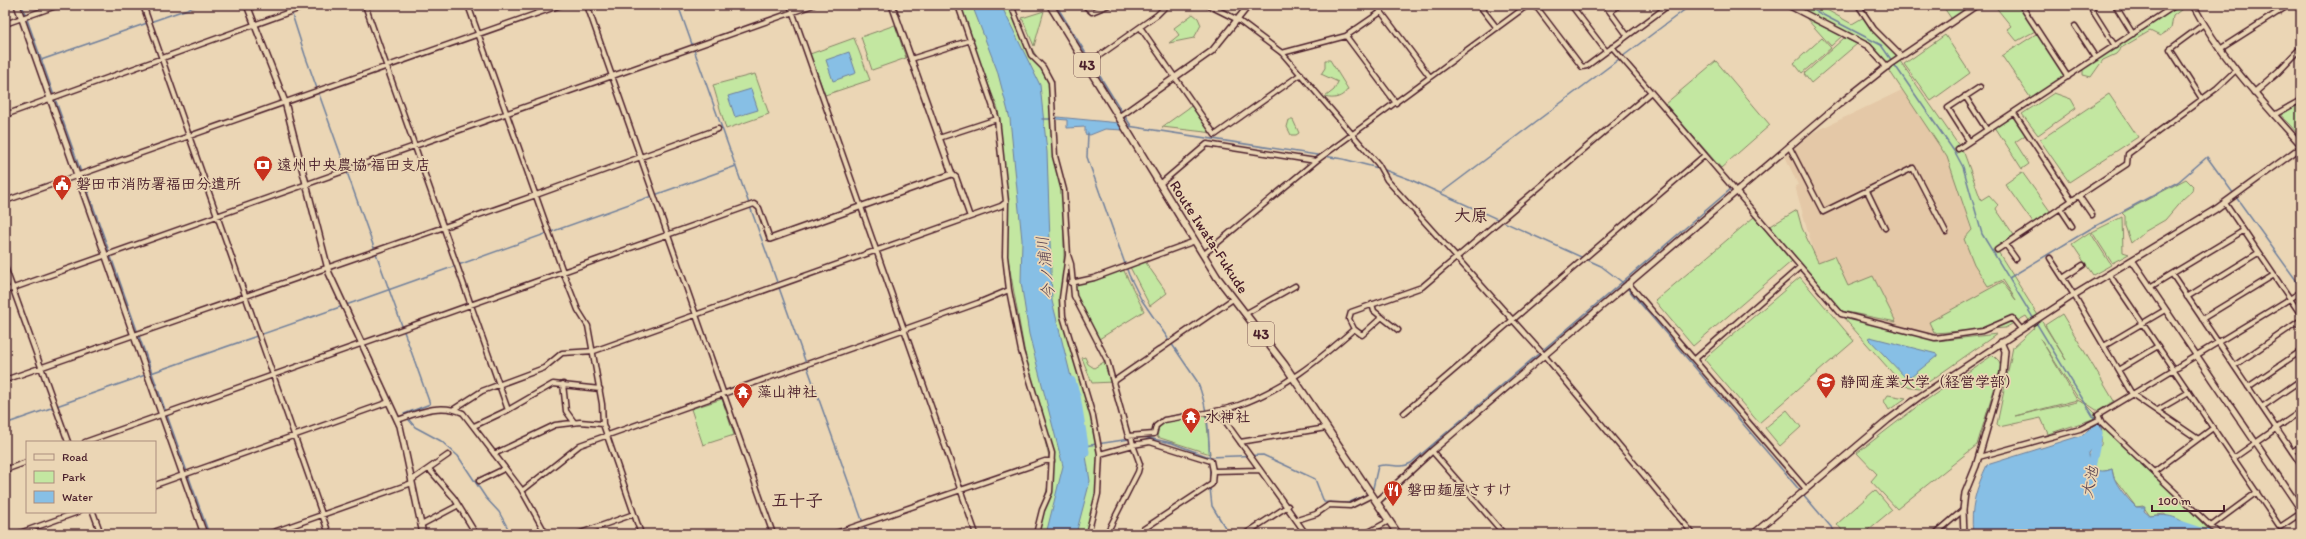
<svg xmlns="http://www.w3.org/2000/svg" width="2306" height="539" viewBox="0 0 2306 539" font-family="Itim,'Klee One',sans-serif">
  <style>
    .built { fill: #e4c8a7 }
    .green { fill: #c3e7a1; stroke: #868366; fill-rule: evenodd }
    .water { fill: #87bfe5; stroke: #6f7f9b }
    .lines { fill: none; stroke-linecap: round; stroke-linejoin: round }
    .stream { stroke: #6f7f9b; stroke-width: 1.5 }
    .river { stroke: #87bfe5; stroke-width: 9 }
    .minor-casing { stroke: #4a1f2b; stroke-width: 7 }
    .tertiary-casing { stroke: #4a1f2b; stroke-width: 8 }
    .primary-casing { stroke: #4a1f2b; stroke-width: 9 }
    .minor { stroke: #ebd6b5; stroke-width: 4 }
    .tertiary { stroke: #ebd6b5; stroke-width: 5 }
    .primary { stroke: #ebd6b5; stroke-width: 6 }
    .labels { text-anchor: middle; stroke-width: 3.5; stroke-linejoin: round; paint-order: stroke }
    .shield { fill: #ebd6b5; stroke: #7a5654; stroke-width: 1 }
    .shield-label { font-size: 14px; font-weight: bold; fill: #4a1f2b }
    .poi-label { font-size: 15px; font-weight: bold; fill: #4a1f2b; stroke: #ebd6b5; text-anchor: start }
    .street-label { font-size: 15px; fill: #4a1f2b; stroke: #ebd6b5 }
    .water-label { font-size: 16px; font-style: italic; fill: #563f50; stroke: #ebd6b5 }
    .quarter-label { font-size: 17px; font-weight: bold; fill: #4a1f2b; stroke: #ebd6b5 }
  </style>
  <rect width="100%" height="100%" fill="#ebd6b5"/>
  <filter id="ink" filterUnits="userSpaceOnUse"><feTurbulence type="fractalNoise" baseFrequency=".025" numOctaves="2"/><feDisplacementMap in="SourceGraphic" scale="8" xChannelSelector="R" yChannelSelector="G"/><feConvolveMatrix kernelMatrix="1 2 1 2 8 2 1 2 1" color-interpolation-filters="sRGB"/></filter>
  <g filter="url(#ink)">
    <path class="built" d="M1902,90L1947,155L1955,174L1973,238L2020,311L1987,327L1944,335L1926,336L1844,314L1827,297L1824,272L1815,256L1795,186L1798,185L1785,156L1812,133Z"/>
    <path class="green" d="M957,5H1012L1019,26L1051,82L1054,142L1064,193V325L1083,382L1100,459L1094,512L1087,534H1036L1052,469L1030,382L1006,248V197L998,109Z
      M1788,5H1818L1852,24L1864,17L1899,54L1900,61L1964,153L1981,200L1989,195L1998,205L1996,209L2016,238L1997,250L2066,360L2045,325L2062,314L2114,401L2098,411L2078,398L2040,338L2077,400L2086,404L2099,417L2048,434L2041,418L1999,427L1997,424L2013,347L2034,328L2026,316L2005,328L1934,333L1929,322L2002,282L2016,300L2003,280L1988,286L1974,264L1964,239L1972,230L1947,157L1883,61L1862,43ZM2077,400V402L2015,416Z
      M1942,5H1977L1953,21Z
      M1994,5H2021L2037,30L2017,41L2007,29L2011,26Z
      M2180,5L2186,6L2173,16L2171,29L2160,36L2150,31L2121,48L2116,54L2103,60L2091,77L2083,75V66Z
      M1044,11L1034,46L1022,18Z
      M1193,14L1198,18L1201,25L1194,38L1169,43L1179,35L1174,28Z
      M1806,18L1842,36L1831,46Z
      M895,25L906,58L872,70L861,37Z
      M2039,32L2068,77L2032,100L2002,56Z
      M1945,35L1970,73L1931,101L1904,64Z
      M854,38L870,80L825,95L810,54Z
      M1822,38L1831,48L1802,73L1794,63Z
      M1844,38L1857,44L1811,83L1804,74Z
      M1325,60H1330L1348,89C1343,97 1334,100 1325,97L1334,90L1338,82L1321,74L1325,68Z
      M1716,61L1770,125L1721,168L1665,104Z
      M755,74L769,114L726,129L713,85Z
      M2054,93L2071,99L2076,108L2038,135L2022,114Z
      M2109,94L2138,137L2069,182L2040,140Z
      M2301,101V135L2298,134L2278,112Z
      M1194,104L1214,133L1162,127Z
      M2013,115L2027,134L2015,142L2029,164L2022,169L1995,127Z
      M1289,120H1293L1299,133L1296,135H1291L1287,127Z
      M2022,172L2050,211L2033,223L2005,184Z
      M2186,179L2193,186L2192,191L2183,199L2165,220L2144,232L2131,243L2125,226V216L2122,213Z
      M1797,210L1802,228L1818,262L1834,256L1848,286L1873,276L1896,322L1842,311L1769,227Z
      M1754,217L1792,261L1693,346L1655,301Z
      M2122,217L2123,252L2129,254L2112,263L2092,232Z
      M2090,232L2111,265L2093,275L2072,244Z
      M1144,260L1167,293L1150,306L1130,267Z
      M1123,269L1144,311L1099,339L1074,291L1075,284Z
      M1800,277L1854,341L1759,423L1704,359Z
      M1843,317L1937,341L1997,334L1920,388L1904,386Z
      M1993,355L1999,361L2001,367L1977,445L1897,509L1871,481L1877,474L1857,453L1919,405Z
      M1085,357L1088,364L1094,368L1107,360L1113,382L1092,383L1082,358Z
      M1888,395L1906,398L1889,410L1884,401Z
      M722,399L734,435L703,445L691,409Z
      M1787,410L1801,427L1780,446L1765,428Z
      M1206,415L1210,454L1157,437L1159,427L1162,423Z
      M2102,423L2213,534H2196L2164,514L2150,516L2143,506L2136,507L2114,478L2112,469L2101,472L2092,465L2088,456L2101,445Z
      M1875,490L1892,510L1863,534H1845L1837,524Z"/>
    <path class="water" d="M972,5H1001L1040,85L1047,152L1052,301L1078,405L1090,481L1076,534H1046L1063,466L1029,334L1021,282L1022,240L1010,119L997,70Z
      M849,52L856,73L833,81L826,60Z
      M751,89L758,110L735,117L728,96Z
      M1057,117L1119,123L1123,130L1105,129L1090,135L1085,134V127L1067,128V120L1056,119Z
      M1870,337L1937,354V356L1911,377H1905L1868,338Z
      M2099,422C2106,440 2098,440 2088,453C2088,467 2098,475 2112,469C2113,483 2126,497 2136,507H2145L2144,511L2150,516C2172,513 2182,519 2197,534H1973C1970,507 1976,489 1987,465L2083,435Z"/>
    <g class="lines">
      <path class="stream" d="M22,5L209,534
        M289,5L305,55L430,404L404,414L415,427L441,441L458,456L486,498L499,512L511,534
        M678,5L867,534
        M1056,5L1122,112
        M1804,5L1881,45L1956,154L1963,167L1982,234L2096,421
        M41,60L199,5
        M1124,115L1132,127
        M1042,119H1053
        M1128,126L1343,159L1378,168
        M1088,133L1087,157L1129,275L1141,299L1197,381C1211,413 1209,450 1210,484
        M1382,169L1409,179L1601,266L1622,282L1837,534
        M1441,193L1691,5
        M2009,278L2090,229L2178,182L2207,157L2301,287
        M346,305L736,166
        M5,424L343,306
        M1084,446L1143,437L1172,443L1209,457L1263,455L1315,479L1324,502L1348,503L1366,495
        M1210,488L1212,506L1229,534
        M1373,488L1378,466C1390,462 1399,470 1411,463L1732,188"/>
      <path class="river" d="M1071,381L1076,396L1085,452
        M2089,477L2098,433
        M2180,525L2207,534"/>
      <defs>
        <path id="minor" d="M143,5L329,534
          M365,5L508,410
          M468,5L563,272L578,310L588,326L602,404L603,424L641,534
          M587,5L773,534
          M790,5L976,534
          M958,5L997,119L1006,202L1005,256L1009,290L1021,351L1052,453L1050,492L1042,510L1036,534
          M1011,5L1031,55L1043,67L1051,82L1055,156L1064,190L1068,255L1062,298L1063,316L1093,416L1100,454L1098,494L1088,534
          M1084,5L1092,12L1109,5
          M1208,5L1238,20L1282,53L1378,164L1387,180L1544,355L1693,534
          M1376,5L1430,77
          M1479,5L1497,28
          M1535,5L1582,67L1587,66L1669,5
          M1571,5L1606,51
          M1605,5L1627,35
          M1858,5L1874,29L1902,57
          M2021,5L2068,77
          M2089,5L2115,46
          M2115,5L2133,34
          M2272,5L2279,12
          M1610,12L1619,5
          M5,24L59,5
          M2075,26L2096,58
          M1140,27L1215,135L1301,74
          M1346,36L1396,103
          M1612,47L1651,92
          M2220,49L2289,5
          M1282,53L1346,36L1381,12
          M911,59L971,40
          M1086,65L1157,15L1167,5
          M1965,96L1987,130
          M2202,99L2170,49L2204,24
          M2014,113L2072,201
          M5,115L309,5
          M2274,115L2301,100
          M939,138L997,119
          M1969,141L1948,108L1980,87
          M1789,146L1823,212L1913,168L1946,232
          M1958,149L2176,5
          M952,174L956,177L970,217
          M1160,184L1207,144L1316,161
          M1867,191L1885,228
          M2079,196L2092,215
          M5,201L561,5
          M2225,203L2301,315
          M2060,208L2072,226
          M2006,245L2016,259
          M1997,250L2127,164L2128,154L2217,88L2236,70
          M1068,255L1071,264L1074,296L1107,360L1128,436L1154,434L1156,426L1164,420C1189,415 1216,413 1239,405C1284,389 1319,360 1354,329L1349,319L1351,312L1422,287L1651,92L1841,314L1935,338L1982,331L2012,318L2021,329
          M1203,255L1316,161L1528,5
          M2050,258L2074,295L2132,394L2198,439
          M5,267L68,442
          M2109,274L2280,527L2301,513
          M2172,274L2301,465
          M2063,278L2083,265
          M1071,283L1094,278L1195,241
          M1628,283L1806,489
          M2150,287L2243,231
          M5,291L813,5
          M2187,297L2258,253
          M1372,304L1374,311L1398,330
          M1245,314L1295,286
          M2202,319L2274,275
          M1354,329L1362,335L1382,317
          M2104,346L2165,310
          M1695,359L1800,267
          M2234,366L2301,320
          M2118,370L2158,346
          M5,380L536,195L718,129
          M1113,382L1233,299
          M563,384L566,411L574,422
          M2248,387L2301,351
          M2262,407L2301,380
          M454,409L482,391L544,368L562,353L594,351L1001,206L1006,202
          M1223,409L1225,421L1306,534
          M2158,410L2189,392
          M1404,413L1705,155
          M398,420C420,412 440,403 463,413L521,489L546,534
          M474,426L508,410L553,384L600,389
          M85,442L754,204L759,208L770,239
          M1240,442L1326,428
          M1432,451L1504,534
          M2292,452L2301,446
          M494,454L555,425L580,422L603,424
          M1100,454L1133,445L1131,436
          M1979,457L2080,429L2100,419
          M2234,458L2301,411
          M429,469L454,498L476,534
          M5,470L27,462
          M2154,472L2213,428
          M412,480L448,455
          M479,481L504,469
          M155,485L389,402
          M522,491L580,445L978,303L1009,290
          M93,512L101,534
          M1297,520L1316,514L1329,505L1350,506L1372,495
          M421,525L457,506
          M2211,526L2257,492
          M17,534L78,512
          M268,534L412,483
          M578,534L634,514
          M833,534L1045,461H1052
          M1109,534V529L1138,472L1140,464L1133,445L1150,442L1211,461L1213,471
          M1136,534L1212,484L1213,471L1260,470
          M1245,534L1288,506
          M1365,534L1389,521
          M1935,534L1963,510
          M2219,534L2102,423L2098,415L2301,292"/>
        <path id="tertiary" d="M17,5L204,534
          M247,5L285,102L329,273L400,426L423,534
          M1788,5L1868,46L1887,67
          M2193,5C2221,58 2262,101 2301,145
          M2254,93L2278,72L2301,48
          M1119,117L1212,51L1249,5
          M770,239L952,174L892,5
          M2132,260L2301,510
          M1377,502L1432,451L1838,105L1890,64L1977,5
          M1753,534L1888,420L1919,397L2074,295L2216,209L2301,147
          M1964,534L1963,510L1965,493L1976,466L2003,374L2005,351L2001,342"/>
        <path id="primary" d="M1050,5L1217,277L1284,364L1398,534"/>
      </defs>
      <use href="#minor" class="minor-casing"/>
      <use href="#tertiary" class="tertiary-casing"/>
      <use href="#primary" class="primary-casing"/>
      <use href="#minor" class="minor"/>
      <use href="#tertiary" class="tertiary"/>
      <use href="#primary" class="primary"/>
    </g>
  </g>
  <defs>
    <symbol id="bank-pin" viewBox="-11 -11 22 30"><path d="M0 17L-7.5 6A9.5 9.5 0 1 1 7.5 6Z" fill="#c8321e" stroke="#ebd6b5"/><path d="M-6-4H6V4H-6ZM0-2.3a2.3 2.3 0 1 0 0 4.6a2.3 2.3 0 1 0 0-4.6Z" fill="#fff"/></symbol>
    <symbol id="civic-pin" viewBox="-11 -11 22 30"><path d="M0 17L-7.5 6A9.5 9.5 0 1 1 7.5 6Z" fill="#c8321e" stroke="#ebd6b5"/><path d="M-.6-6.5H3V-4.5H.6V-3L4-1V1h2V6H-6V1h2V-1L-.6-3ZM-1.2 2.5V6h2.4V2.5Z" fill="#fff"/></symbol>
    <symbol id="university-pin" viewBox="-11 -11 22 30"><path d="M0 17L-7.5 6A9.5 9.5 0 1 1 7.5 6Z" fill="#c8321e" stroke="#ebd6b5"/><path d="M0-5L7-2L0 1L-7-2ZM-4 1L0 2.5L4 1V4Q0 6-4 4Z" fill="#fff"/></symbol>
    <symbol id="temple-pin" viewBox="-11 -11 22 30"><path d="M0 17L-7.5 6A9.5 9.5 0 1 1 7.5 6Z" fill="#c8321e" stroke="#ebd6b5"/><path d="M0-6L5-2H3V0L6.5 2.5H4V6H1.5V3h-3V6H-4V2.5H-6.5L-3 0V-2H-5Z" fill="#fff"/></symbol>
    <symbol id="restaurant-pin" viewBox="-11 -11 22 30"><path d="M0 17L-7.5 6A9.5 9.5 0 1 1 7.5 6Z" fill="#c8321e" stroke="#ebd6b5"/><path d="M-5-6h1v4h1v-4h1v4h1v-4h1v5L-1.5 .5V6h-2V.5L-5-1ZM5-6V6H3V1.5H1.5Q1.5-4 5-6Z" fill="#fff"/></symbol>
  </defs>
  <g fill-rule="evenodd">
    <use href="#bank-pin" x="252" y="154" width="22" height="30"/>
    <use href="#civic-pin" x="51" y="173" width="22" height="30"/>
    <use href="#university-pin" x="1815" y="371" width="22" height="30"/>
    <use href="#temple-pin" x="732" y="381" width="22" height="30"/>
    <use href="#temple-pin" x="1180" y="406" width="22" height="30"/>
    <use href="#restaurant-pin" x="1382" y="479" width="22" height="30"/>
  </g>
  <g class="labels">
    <g class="shield">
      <rect x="1074" y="53" width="26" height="24" rx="3"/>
      <rect x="1248" y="322" width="26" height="24" rx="3"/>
    </g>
    <g class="shield-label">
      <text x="1087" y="70">43</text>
      <text x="1261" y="339">43</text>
    </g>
    <g class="poi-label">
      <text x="277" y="170">遠州中央農協 福田支店</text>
      <text x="76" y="189">磐田市消防署福田分遣所</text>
      <text x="1840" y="387">静岡産業大学（経営学部）</text>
      <text x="757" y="397">藻山神社</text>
      <text x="1205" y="422">水神社</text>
      <text x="1407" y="495">磐田麺屋さすけ</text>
    </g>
    <g class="street-label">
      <text transform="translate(1209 237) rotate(57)" y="5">Route Iwata-Fukude</text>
    </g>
    <g class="water-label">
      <text transform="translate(1045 268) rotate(-96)" y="6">今ノ浦川</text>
      <text transform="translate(2089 482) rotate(-79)" y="6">大池</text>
    </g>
    <g class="quarter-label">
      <text x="1471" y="221">大原</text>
      <text x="797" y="506">五十子</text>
    </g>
  </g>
  <rect width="2306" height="539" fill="none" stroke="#ebd6b5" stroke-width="20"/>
  <rect x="10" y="10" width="2286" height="519" fill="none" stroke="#4a1f2b" stroke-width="1.5" filter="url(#ink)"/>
  <rect x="26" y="441" width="130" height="72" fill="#ebd6b5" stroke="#ab8d7e"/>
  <rect x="34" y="454" width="20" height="6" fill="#ebd6b5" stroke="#ab8d7e"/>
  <text x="62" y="461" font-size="12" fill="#4a1f2b">Road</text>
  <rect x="34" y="471" width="20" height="12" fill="#c3e7a1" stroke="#ab8d7e"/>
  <text x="62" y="481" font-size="12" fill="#4a1f2b">Park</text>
  <rect x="34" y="491" width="20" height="12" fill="#87bfe5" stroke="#ab8d7e"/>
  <text x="62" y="501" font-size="12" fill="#4a1f2b">Water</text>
  <path d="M2152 505v6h72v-6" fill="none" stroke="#4a1f2b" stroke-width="2"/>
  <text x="2158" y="505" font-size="12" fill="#4a1f2b" stroke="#ebd6b5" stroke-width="3" paint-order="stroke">100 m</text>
</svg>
